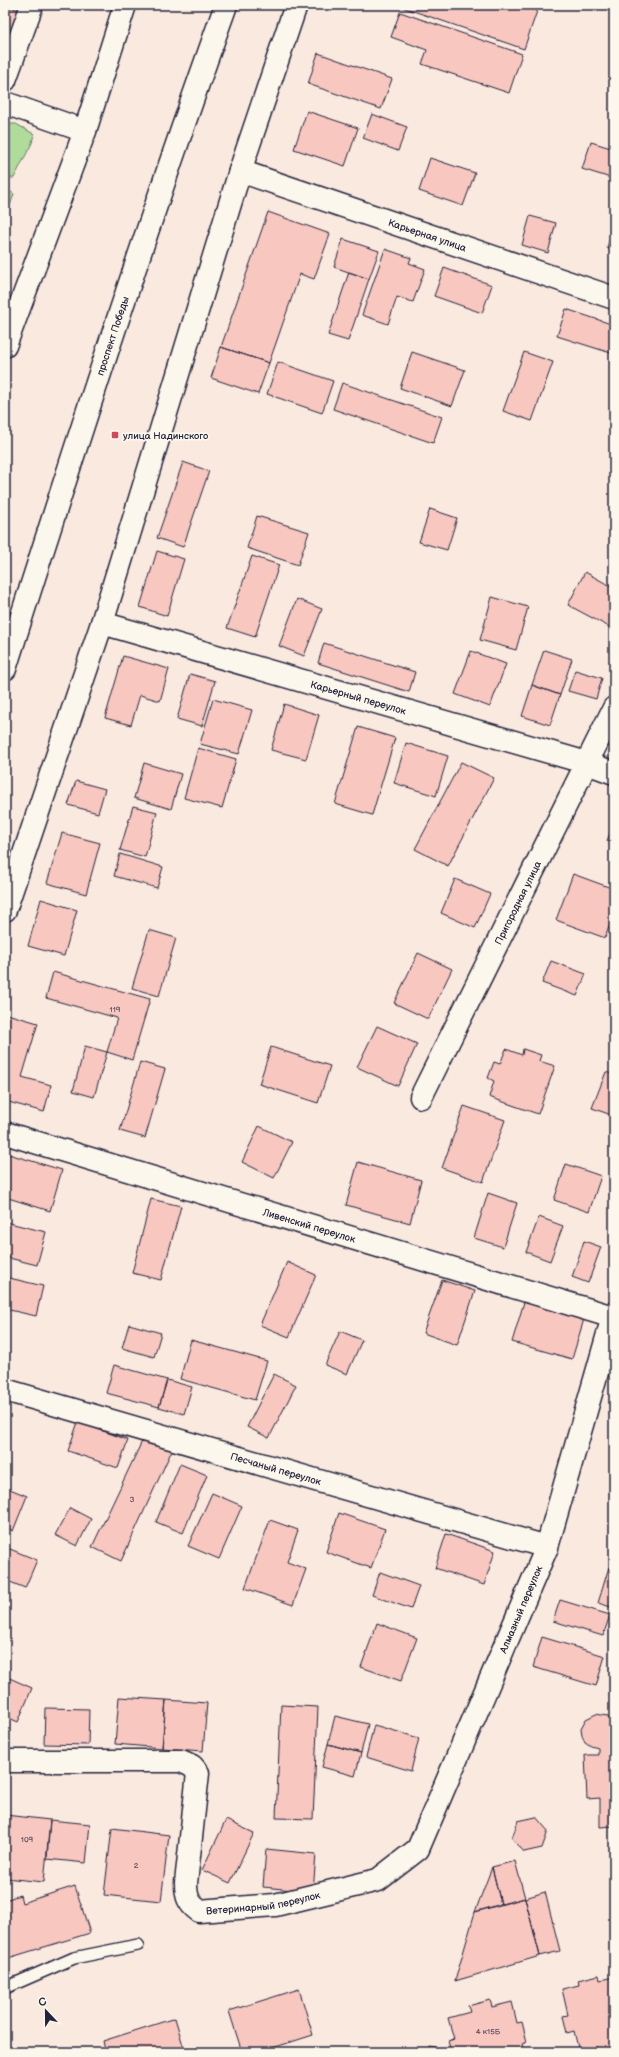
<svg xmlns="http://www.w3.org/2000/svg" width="619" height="2057" viewBox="0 0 619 2057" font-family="'Balsamiq Sans',sans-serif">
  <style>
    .green { fill: #afdc9a; stroke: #687f6a }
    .building { fill: #f8c7c0; stroke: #22223b }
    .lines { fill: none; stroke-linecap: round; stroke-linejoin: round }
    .lane-casing { stroke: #22223b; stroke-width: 14 }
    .street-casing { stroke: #22223b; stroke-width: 25 }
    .primary-casing { stroke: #22223b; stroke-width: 25 }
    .lane { stroke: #fbf7ec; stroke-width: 11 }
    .street { stroke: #fbf7ec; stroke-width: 22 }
    .primary { stroke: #fbf7ec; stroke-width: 22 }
    .poi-dot { fill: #d1495b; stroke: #fbf7ec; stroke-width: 1.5 }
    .labels { text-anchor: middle; stroke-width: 3.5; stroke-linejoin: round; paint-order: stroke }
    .number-label { font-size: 8px; fill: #584b5c }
    .street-label { font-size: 10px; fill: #22223b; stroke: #fbf7ec }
    .poi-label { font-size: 10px; fill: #22223b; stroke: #fbf7ec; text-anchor: start }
  </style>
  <rect width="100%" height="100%" fill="#fae9df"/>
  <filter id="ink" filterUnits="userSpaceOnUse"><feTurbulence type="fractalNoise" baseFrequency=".025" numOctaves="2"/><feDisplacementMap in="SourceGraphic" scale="8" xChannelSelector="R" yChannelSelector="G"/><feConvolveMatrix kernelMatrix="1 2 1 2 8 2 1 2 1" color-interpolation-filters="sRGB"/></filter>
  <g filter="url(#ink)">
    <path class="green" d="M8,124H16L34,134L32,143L14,178H5V133Z
      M5,188L14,194L5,221Z"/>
    <path class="building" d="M5,5L19,10L8,40L5,39Z
      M396,5H539L524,49Z
      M400,12L522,54L509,93L422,64L427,50L391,37Z
      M318,53L392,79L381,109L308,84Z
      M307,111L358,128L345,166L294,149Z
      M372,114L407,127L398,151L363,138Z
      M591,142L614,149V179L582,169Z
      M430,158L475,173L463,206L419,191Z
      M268,212L330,234L314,279L300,274L269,363L221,347Z
      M530,216L556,223L548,253L522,245Z
      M614,223V251L607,248Z
      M343,239L379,251L369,279L334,267Z
      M385,249L411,258L409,263L425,269L413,302L397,297L388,324L362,315Z
      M444,268L492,285L482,313L434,296Z
      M349,272L369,279L348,341L328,335Z
      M566,309L614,325V354L557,336Z
      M221,347L269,363L258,394L211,378Z
      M412,352L465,370L452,406L400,388Z
      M524,352L553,362L532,421L503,411Z
      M278,362L333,381L322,413L267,394Z
      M342,383L442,417L433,443L333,409Z
      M183,462L209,471L183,547L157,538Z
      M430,509L457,518L447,550L419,542Z
      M257,516L309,532L298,565L247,548Z
      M157,551L184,559L167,616L140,607Z
      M252,556L279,565L255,637L227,628Z
      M585,572L614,588L613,629L568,605Z
      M492,597L528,607L516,650L480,640Z
      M297,599L322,609L304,656L279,646Z
      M324,643L415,672L409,692L318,663Z
      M544,650L572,659L560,695L532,685Z
      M471,651L506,664L490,707L455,694Z
      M123,656L169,669L160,701L140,695L131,725L105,718Z
      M575,670L602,678L596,699L568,691Z
      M190,674L215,681L202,726L177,719Z
      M532,685L560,695L550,725L522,716Z
      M213,699L252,710L239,754L200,744Z
      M284,704L319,715L306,759L271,750Z
      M358,727L395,738L372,815L335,804Z
      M406,743L448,756L436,796L394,783Z
      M198,748L236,759L222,808L184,798Z
      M461,762L494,778L448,866L415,849Z
      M144,763L181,774L171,809L134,798Z
      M76,781L105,789L98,813L68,805Z
      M133,806L157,812L145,857L120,850Z
      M614,823V843L607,841Z
      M62,833L100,843L86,894L47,883Z
      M120,854L163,867L157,888L114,876Z
      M573,874L614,889V913L605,938L556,920Z
      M455,879L490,894L475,928L441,913Z
      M41,899L77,910L64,956L28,946Z
      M149,930L176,938L159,996L132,988Z
      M418,953L452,969L428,1019L394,1003Z
      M551,961L586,974L577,996L542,983Z
      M53,972L150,999L132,1060L107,1052L117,1018L46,998Z
      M7,1014L38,1023L22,1077L51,1085L44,1112L5,1101Z
      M377,1026L417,1044L398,1086L357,1067Z
      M85,1046L107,1052L94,1097L73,1091Z
      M271,1047L330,1066L318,1103L259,1084Z
      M506,1049L522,1055L523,1049L541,1055L539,1061L555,1066L538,1114L489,1097L494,1081L488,1078L494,1062L500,1064Z
      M140,1062L165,1069L145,1138L120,1131Z
      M606,1072L614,1075V1116L592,1108Z
      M464,1106L505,1120L483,1182L442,1168Z
      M259,1126L292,1142L274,1178L242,1162Z
      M5,1153L62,1170L50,1211L5,1197Z
      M358,1162L421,1180L410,1223L346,1205Z
      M566,1164L601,1176L589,1212L554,1200Z
      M488,1193L517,1203L503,1247L474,1238Z
      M151,1199L181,1206L161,1280L132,1273Z
      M539,1217L563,1226L550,1261L526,1252Z
      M5,1222L46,1232L37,1265L5,1257Z
      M584,1241L601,1247L588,1283L572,1277Z
      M287,1262L316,1275L289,1337L260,1325Z
      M5,1277L43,1286L36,1316L5,1309Z
      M442,1280L475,1291L457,1345L423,1333Z
      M524,1302L584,1319L572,1359L512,1342Z
      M129,1324L161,1333L154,1357L122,1348Z
      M340,1331L362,1340L347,1374L325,1365Z
      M191,1340L267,1361L255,1400L180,1379Z
      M114,1365L167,1380L159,1407L106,1393Z
      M274,1374L296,1385L269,1438L247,1427Z
      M167,1380L192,1387L184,1414L159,1407Z
      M78,1422L128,1440L118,1468L68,1451Z
      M144,1437L172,1450L121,1561L92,1547Z
      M180,1464L207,1475L183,1533L156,1522Z
      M5,1487L27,1496L13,1531L5,1527Z
      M212,1493L242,1506L219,1559L188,1546Z
      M70,1508L91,1519L77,1546L55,1535Z
      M339,1513L385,1529L371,1568L326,1552Z
      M270,1520L298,1530L287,1562L306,1569L293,1605L245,1588Z
      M446,1534L495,1551L484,1585L435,1568Z
      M5,1547L37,1560L25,1588L5,1580Z
      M609,1567L614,1568V1608L598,1603Z
      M380,1572L419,1586L411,1609L372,1595Z
      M560,1600L610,1615L603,1636L553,1621Z
      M377,1623L417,1638L401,1681L361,1667Z
      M542,1637L605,1656L596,1686L533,1667Z
      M5,1676L32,1688L18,1722L5,1716Z
      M119,1697L166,1700L162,1748L115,1744Z
      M166,1700L207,1703L203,1751L162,1748Z
      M281,1705L318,1707L313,1819L276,1818Z
      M45,1708L89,1709L88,1745L44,1744Z
      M596,1714L607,1716L614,1725V1826L600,1827V1798L587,1799L585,1755H598V1748L591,1746L585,1742L582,1735L581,1728L586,1719Z
      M335,1716L368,1724L361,1753L328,1744Z
      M374,1725L419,1738L411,1771L366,1757Z
      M328,1744L361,1753L355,1776L322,1767Z
      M5,1815L50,1820L44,1882L5,1878Z
      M536,1817L548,1831L542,1848L524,1852L512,1838L518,1821Z
      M50,1820L90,1824L86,1863L47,1859Z
      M226,1820L254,1833L230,1883L202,1870Z
      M112,1828L169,1835L161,1901L104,1895Z
      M266,1849L316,1854L313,1892L263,1887Z
      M515,1861L525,1898L501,1904L492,1867Z
      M492,1867L501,1904L475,1912Z
      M75,1886L90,1933L5,1959V1900L20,1895L22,1903Z
      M545,1892L560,1951L540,1956L525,1898Z
      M525,1898L540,1956L455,1981L475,1912Z
      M599,1975L600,1980L614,1977V2050L598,2052L597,2047L579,2052L574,2031L567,2033L563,2016L568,2015L562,1989L579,1985L578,1980Z
      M299,1989L313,2035L260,2052H242L229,2011Z
      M490,2000L492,2007L512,2002L517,2023L522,2022L527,2042L522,2044L524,2052H451L448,2041L454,2039L448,2018L470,2012L468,2006Z
      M175,2018L185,2052H106L103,2041Z
      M429,2046L439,2048L441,2052H428Z"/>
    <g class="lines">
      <defs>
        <path id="lane" d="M5,1988L74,1958L138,1945"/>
        <g id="street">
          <path d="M5,80L32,5"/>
          <path d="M5,103L85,131"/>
          <path id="s1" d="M240,171L614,298"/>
          <path id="s2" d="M102,623L587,763L614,773"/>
          <path d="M5,910L102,623L240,171L296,5"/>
          <path id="s3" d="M421,1097L614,708"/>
          <path id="s4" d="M5,1133L613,1317"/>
          <path id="s5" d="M5,1390L547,1547"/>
          <path id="s6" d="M5,1761H181L192,1766L198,1773L186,1883C186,1896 188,1903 199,1911L275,1905L378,1880L418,1849L547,1547L614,1313"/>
        </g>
        <g id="primary">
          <path d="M5,346L85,131L125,5"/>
          <path id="s7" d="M5,669C75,447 147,224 226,5"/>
        </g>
      </defs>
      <use href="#lane" class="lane-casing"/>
      <use href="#street" class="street-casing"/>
      <use href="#primary" class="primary-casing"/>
      <use href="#lane" class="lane"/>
      <use href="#street" class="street"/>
      <use href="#primary" class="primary"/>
    </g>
  </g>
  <rect class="poi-dot" x="111" y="431" width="8" height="8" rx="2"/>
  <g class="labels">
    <g class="number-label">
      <text x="115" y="1012">119</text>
      <text x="132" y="1502">3</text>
      <text x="27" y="1842">109</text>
      <text x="136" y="1868">2</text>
      <text x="488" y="2034">4 к15Б</text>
    </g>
    <g class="street-label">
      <text dy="4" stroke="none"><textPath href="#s1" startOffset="198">Карьерная улица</textPath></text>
      <text dy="4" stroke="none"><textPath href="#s7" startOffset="350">проспект Победы</textPath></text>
      <text dy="4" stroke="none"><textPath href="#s2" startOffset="267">Карьерный переулок</textPath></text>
      <text dy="4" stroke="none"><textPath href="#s3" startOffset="217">Пригородная улица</textPath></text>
      <text dy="4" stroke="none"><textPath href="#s4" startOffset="318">Ливенский переулок</textPath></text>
      <text dy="4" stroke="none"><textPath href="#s5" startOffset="282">Песчаный переулок</textPath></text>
      <text dy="4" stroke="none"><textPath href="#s6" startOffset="834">Алмазный переулок</textPath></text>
      <text dy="4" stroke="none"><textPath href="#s6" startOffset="405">Ветеринарный переулок</textPath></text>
    </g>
    <g class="poi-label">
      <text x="123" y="439">улица Надинского</text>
    </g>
  </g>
  <rect width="619" height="2057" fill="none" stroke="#fbf7ec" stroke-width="20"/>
  <rect x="10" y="10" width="599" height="2037" fill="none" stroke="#22223b" stroke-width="1.5" filter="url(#ink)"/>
  <g transform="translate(46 2011) rotate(338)" stroke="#fbf7ec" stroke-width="3" paint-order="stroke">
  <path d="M0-3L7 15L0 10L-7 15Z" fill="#22223b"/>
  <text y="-6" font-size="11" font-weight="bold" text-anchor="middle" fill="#22223b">С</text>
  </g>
</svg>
